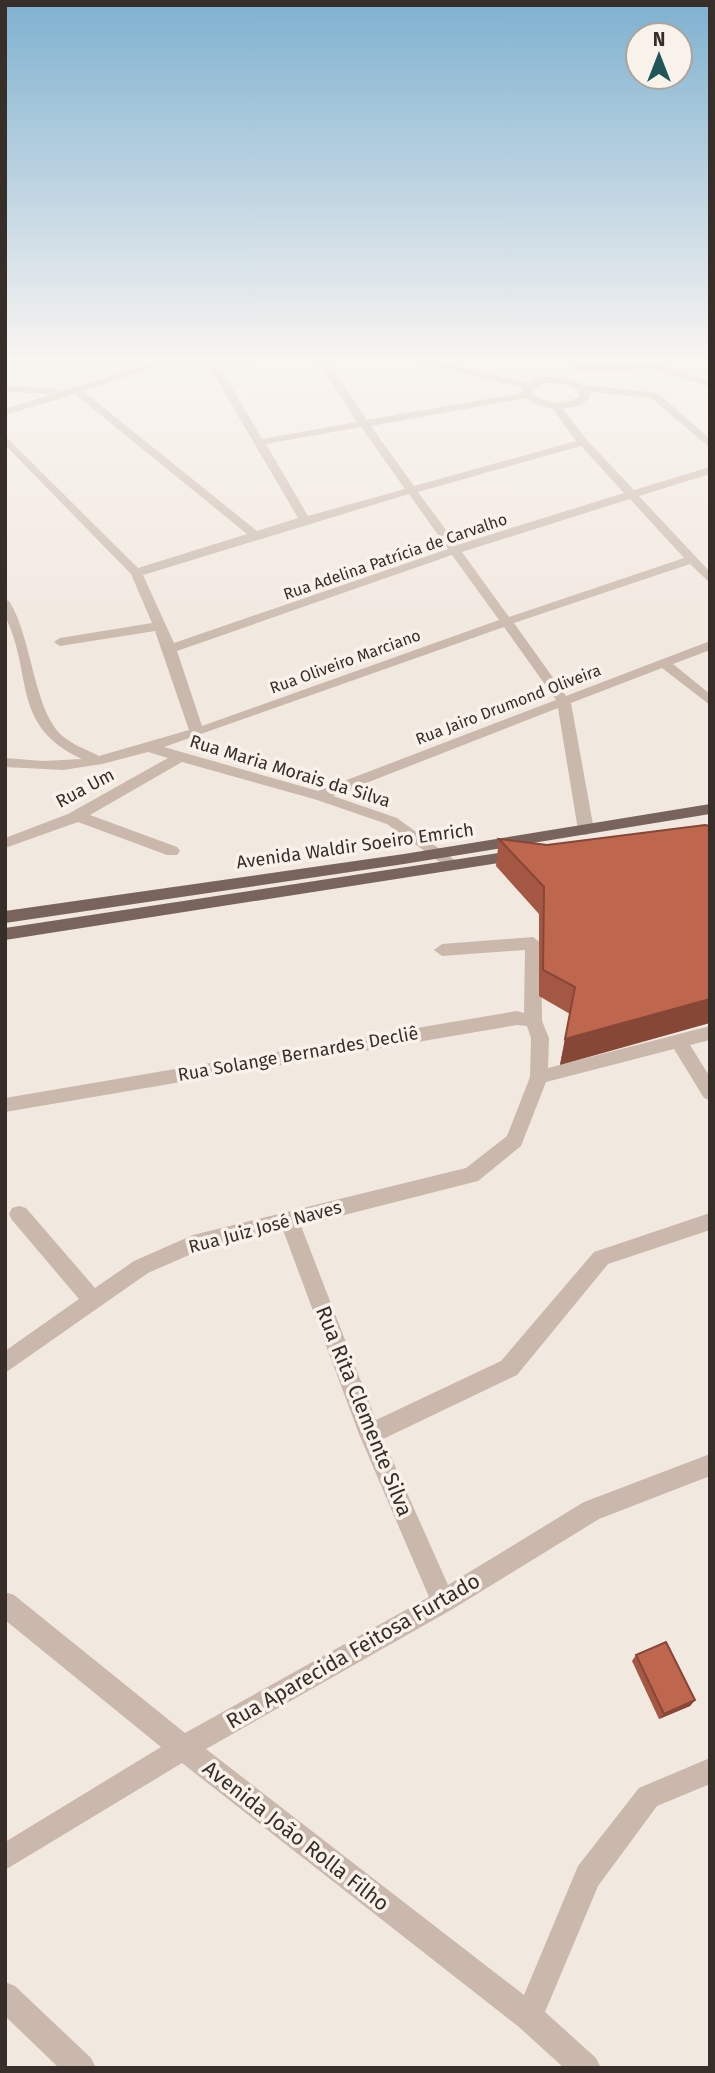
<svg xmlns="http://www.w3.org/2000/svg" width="715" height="2073" viewBox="0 0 715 2073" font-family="'Fira Sans',sans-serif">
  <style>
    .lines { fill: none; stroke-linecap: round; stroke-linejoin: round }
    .minor { fill: #c9b8ab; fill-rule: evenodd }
    .major { fill: #78645c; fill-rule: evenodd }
    .wall { fill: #a45844 }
    .shaded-wall { fill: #864737 }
    .building { fill: #bf664f; stroke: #864737; stroke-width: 2 }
    .labels { text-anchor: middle; stroke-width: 7; stroke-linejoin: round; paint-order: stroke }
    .far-street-label { font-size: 16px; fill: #372e2a; stroke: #f9f2eb }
    .street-label { font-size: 18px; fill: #372e2a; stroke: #f9f2eb }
    .near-street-label { font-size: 21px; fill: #372e2a; stroke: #f9f2eb }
  </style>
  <rect width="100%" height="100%" fill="#f1e8df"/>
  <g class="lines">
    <path class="minor" d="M160,361H174L83,391L257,531L298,518L206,361H216L262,439L357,422L318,361H328L367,420L522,393L523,388L417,361H433L528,383L542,377H560L585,385L658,393L710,439V448L651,398L591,392C589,405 574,407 563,409L587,440L634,490L710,467V474L639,496L710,572V583L690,564L514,623L566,696L710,641V650L673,664L710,694V705L662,668L571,703L594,830L586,835L578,830L558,708L333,796L397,818L456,861L459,865L456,869L451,870L387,824L314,799L182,762L90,815L177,847L180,851L177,855H167L78,822L5,848V838L68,814L168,758L148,752L102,764L63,770L5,767V758L43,761L82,759C10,726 34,675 5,616V600L9,601C33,638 33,714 65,738C75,746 88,750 99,756L189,730L155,631L60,646L54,642L60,638L152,623L131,574L5,445V436L138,568L247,534L75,394L5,415V409L53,394L5,392V386L54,388L58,392ZM544,383L566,384L578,390L580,396C565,406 544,405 531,392ZM526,398L534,404L553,409L576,441L414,486L371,426ZM361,427L405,489L308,516L266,444ZM581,446L624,493L457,545L418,492ZM409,494L448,549L174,643L143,575ZM630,499L684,558L509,617L462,552ZM452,555L499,620L202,726L177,651ZM504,627L556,700L318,791L164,747Z
      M658,364L710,381V387L657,370L577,371L572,368L577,365Z
      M533,937L541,943L542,1021L549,1038L548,1068L710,1026V1040L690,1045L710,1077V1100L704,1098L674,1049L546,1082L521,1146L478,1181L301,1226L376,1420L501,1361L594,1252L710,1213V1230L608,1264L517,1375L383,1439L448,1585L584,1502L710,1454V1476L599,1519L451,1610L206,1749L524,1995L578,1866L639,1788L710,1758V1784L657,1806L598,1886L545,2012L596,2058L601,2068H564L519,2027L182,1763L5,1870V1842L161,1747L5,1620V1592L14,1595L185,1733L429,1597L359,1434L283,1230L196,1252L148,1273L5,1373V1351L79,1299L12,1220L9,1214L12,1208L19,1206L26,1208L95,1288L134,1261L193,1235L466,1168L507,1136L530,1077L531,1038L527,1026L517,1025L5,1112V1098L517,1011L524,1013L525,950L442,956L434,950L442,944Z
      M5,1982L15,1986L91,2058L96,2068H59L5,2016Z"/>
    <path class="major" d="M710,804V814L404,864L5,923V911L404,854Z
      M519,850L524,851L527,855L524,859L5,940V928Z"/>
  </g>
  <path class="wall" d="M705,825L560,1065L570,1014L539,996V914L496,866L499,839L547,845Z
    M636,1655L695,1700L690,1706L659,1719L632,1661Z"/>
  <path class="shaded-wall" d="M710,999V1023L560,1065L565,1039Z
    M695,1700L690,1706L659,1719L664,1714Z"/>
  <path class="building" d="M705,825L710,826V999L565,1039L575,987L543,970L544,887L499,839L547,845Z
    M666,1642L695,1700L664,1714L636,1655Z"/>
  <linearGradient id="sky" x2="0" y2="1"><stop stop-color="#7eb1d0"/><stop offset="0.55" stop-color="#f9f5f1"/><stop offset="1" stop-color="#f9f5f1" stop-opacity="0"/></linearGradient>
  <rect width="715" height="651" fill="url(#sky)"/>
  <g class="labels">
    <g class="far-street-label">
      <text transform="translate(395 556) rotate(-19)" y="6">Rua Adelina Patrícia de Carvalho</text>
      <text transform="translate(345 661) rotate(-20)" y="6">Rua Oliveiro Marciano</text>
      <text transform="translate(508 704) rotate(-21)" y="6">Rua Jairo Drumond Oliveira</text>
    </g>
    <g class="street-label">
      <text transform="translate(290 771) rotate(17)" y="6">Rua Maria Morais da Silva</text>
      <text transform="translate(85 788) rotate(-28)" y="6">Rua Um</text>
      <text transform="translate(355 846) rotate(-8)" y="6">Avenida Waldir Soeiro Emrich</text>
      <text transform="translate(298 1054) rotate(-10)" y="6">Rua Solange Bernardes Decliê</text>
      <text transform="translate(265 1227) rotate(-15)" y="6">Rua Juiz José Naves</text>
    </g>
    <g class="near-street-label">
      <text transform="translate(364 1411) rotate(68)" y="7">Rua Rita Clemente Silva</text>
      <text transform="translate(353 1651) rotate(-30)" y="7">Rua Aparecida Feitosa Furtado</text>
      <text transform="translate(296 1836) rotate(38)" y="7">Avenida João Rolla Filho</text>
    </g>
  </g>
  <rect width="715" height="2073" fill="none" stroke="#372e2a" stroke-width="14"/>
  <g transform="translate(659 56)"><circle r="33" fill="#f9f2eb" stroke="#aba49e" stroke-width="2"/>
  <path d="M0-5L12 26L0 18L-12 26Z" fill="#215557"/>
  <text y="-10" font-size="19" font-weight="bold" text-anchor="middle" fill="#372e2a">N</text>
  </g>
</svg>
